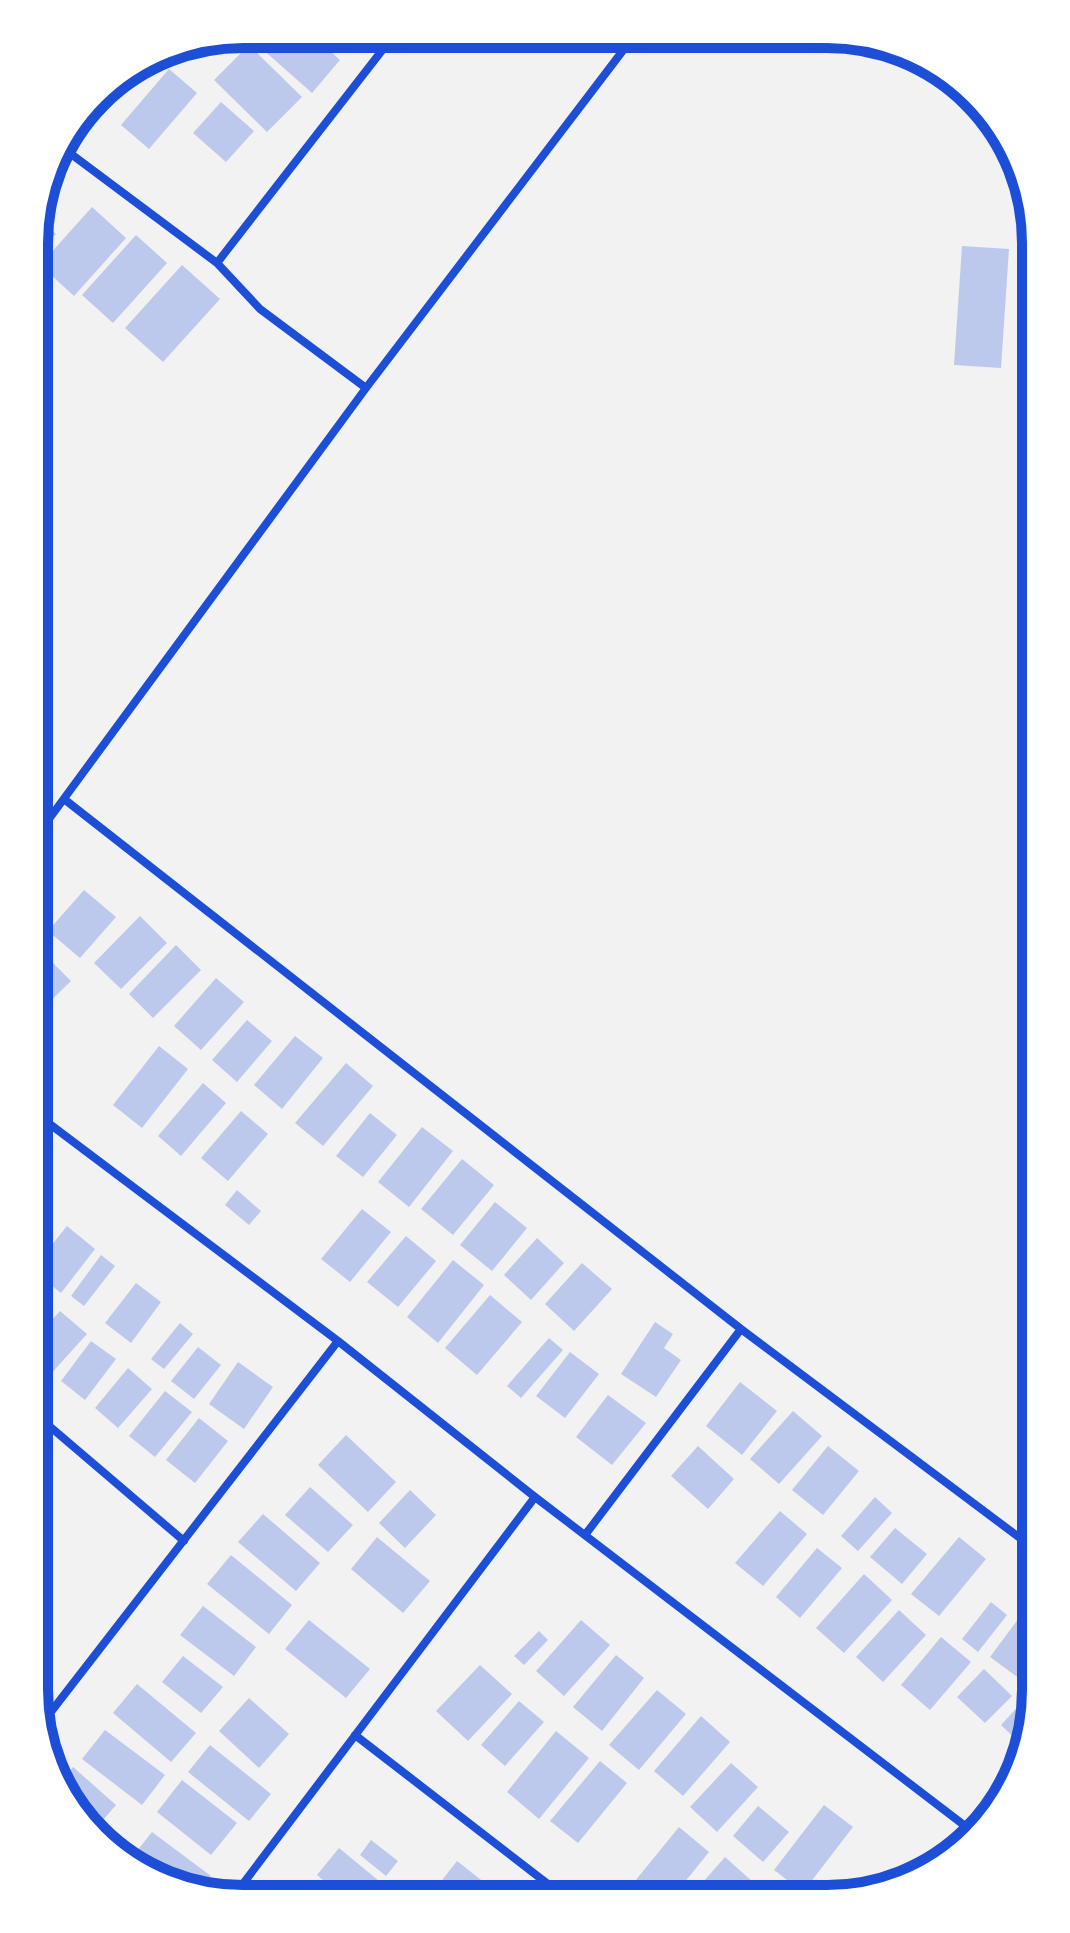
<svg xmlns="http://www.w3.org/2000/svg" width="1070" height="1933" viewBox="0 0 1070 1933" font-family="'Nunito Sans',sans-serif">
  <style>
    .building { fill: #bdc9ec }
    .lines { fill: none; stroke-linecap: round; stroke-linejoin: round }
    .minor { stroke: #1d4ed8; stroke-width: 8 }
    .rim { fill: none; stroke: #1d4ed8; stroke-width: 10 }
  </style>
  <rect width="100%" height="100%" fill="#f2f2f2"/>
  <path class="building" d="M255,34H311L340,60L312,93L251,39Z
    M229,37L230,48L182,52L181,46Z
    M249,45L302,97L267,132L214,80Z
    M169,69L197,93L149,149L121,125Z
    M221,102L254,131L226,162L193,133Z
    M92,207L126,238L74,296L40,265Z
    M36,214L56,234L36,254Z
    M136,235L167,263L113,323L82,295Z
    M962,246L1009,249L1001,368L954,365Z
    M182,265L220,299L163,362L125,328Z
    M84,890L116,917L80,958L48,931Z
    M140,916L167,943L121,989L94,963Z
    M176,945L201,970L153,1018L129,994Z
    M44,954L71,981L35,1016V963Z
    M216,978L244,1002L201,1050L174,1026Z
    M247,1020L272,1041L237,1082L212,1060Z
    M295,1036L323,1058L282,1109L254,1085Z
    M159,1046L188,1069L142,1128L113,1105Z
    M346,1063L373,1086L323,1146L295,1123Z
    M203,1083L226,1103L181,1156L158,1136Z
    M241,1111L268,1134L228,1181L201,1158Z
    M370,1113L397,1135L363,1177L336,1156Z
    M422,1127L453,1151L409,1207L378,1182Z
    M462,1159L494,1185L453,1235L421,1209Z
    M237,1190L261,1211L249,1225L225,1205Z
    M35,1199L49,1209L35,1229Z
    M495,1202L527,1228L492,1271L460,1245Z
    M362,1209L391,1232L350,1282L321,1259Z
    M67,1226L95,1249L61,1293L34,1272V1267Z
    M406,1236L436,1261L398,1307L367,1282Z
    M537,1238L564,1263L531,1300L504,1275Z
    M101,1255L115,1266L84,1306L71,1296Z
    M453,1260L484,1285L438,1343L407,1317Z
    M582,1263L612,1289L574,1331L545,1304Z
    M136,1283L161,1302L131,1343L105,1323Z
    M490,1295L522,1322L477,1375L445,1348Z
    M36,1300L50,1311L34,1329V1302Z
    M60,1311L87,1334L48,1377L34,1365V1340Z
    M655,1322L673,1334L664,1348L681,1360L656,1397L621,1374Z
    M180,1323L193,1334L164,1369L151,1359Z
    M549,1338L563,1350L521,1398L507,1386Z
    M91,1341L116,1359L85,1400L61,1381Z
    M198,1347L221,1365L194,1399L171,1381Z
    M570,1352L599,1374L565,1418L536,1396Z
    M238,1362L273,1387L244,1429L209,1404Z
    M128,1368L152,1389L118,1428L95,1408Z
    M740,1382L777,1411L742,1455L706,1426Z
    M165,1391L192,1412L155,1457L129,1436Z
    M608,1395L646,1423L612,1465L576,1437Z
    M793,1411L822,1436L779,1484L750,1459Z
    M199,1418L228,1441L195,1483L166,1460Z
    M346,1435L396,1482L368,1512L318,1465Z
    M698,1446L734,1479L708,1509L671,1476Z
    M828,1446L859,1471L823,1515L792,1490Z
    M310,1487L353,1525L328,1552L285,1515Z
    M410,1490L436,1515L405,1548L379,1523Z
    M875,1497L892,1513L858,1551L841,1536Z
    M780,1511L807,1534L763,1586L735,1563Z
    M263,1514L320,1563L296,1591L238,1542Z
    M895,1528L927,1554L902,1584L870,1557Z
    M377,1537L430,1581L403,1613L351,1569Z
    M959,1537L986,1559L939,1616L911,1594Z
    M817,1548L842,1568L800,1618L776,1597Z
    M231,1555L292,1605L269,1634L207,1584Z
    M864,1574L892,1600L844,1653L816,1628Z
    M1033,1599L1036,1601V1658L1020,1679L990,1657Z
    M991,1602L1007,1615L978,1652L962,1639Z
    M203,1606L256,1647L234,1676L180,1635Z
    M899,1610L926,1635L883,1682L856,1657Z
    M309,1620L370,1669L346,1698L285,1649Z
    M581,1620L610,1645L564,1696L536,1671Z
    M539,1631L548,1640L524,1665L514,1656Z
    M941,1637L971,1662L930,1710L901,1685Z
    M616,1655L644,1678L602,1731L573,1707Z
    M183,1656L223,1687L201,1713L162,1682Z
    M480,1665L512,1694L468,1741L436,1711Z
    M984,1669L1012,1696L985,1723L957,1697Z
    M137,1684L196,1733L171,1762L113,1713Z
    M657,1690L686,1714L639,1770L609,1745Z
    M249,1698L289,1734L259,1768L219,1731Z
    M1024,1700L1034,1708L1021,1744L1001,1725Z
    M519,1701L544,1722L505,1766L481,1745Z
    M701,1716L730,1742L683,1796L654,1771Z
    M105,1730L165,1775L142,1805L82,1759Z
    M556,1731L589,1758L539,1819L507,1792Z
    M210,1745L271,1794L249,1821L188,1772Z
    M600,1761L627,1783L578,1843L550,1821Z
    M731,1763L758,1787L717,1832L690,1807Z
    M73,1767L116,1805L96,1828L61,1780Z
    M182,1780L237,1823L211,1855L157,1812Z
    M824,1805L853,1827L803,1892L774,1870Z
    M758,1806L789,1832L763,1862L733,1836Z
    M679,1827L709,1852L671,1899L656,1898L635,1881Z
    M152,1832L211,1876L200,1891L129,1861Z
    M371,1840L398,1861L386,1876L360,1855Z
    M339,1848L396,1895L395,1898H345L317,1875Z
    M725,1857L754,1883L740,1899H688Z
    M457,1861L504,1898H428Z
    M763,1890L774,1899H756Z"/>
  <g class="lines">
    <path class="minor" d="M59,145L217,263L260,309L366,388
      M217,263L394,35
      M64,799L741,1329L1036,1550
      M35,838L366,388L634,36
      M35,1113L338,1341L535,1497L973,1832
      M34,1413L184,1541
      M585,1535L741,1329
      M40,1726L338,1341
      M355,1735L566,1898
      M233,1897L535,1497"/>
  </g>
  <path d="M0 0H1070V1933H0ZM243 48H827A195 195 0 0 1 1022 243V1690A195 195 0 0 1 827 1885H243A195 195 0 0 1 48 1690V243A195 195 0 0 1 243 48Z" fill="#fff" fill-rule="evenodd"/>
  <path class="rim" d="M243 48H827A195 195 0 0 1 1022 243V1690A195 195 0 0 1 827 1885H243A195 195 0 0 1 48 1690V243A195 195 0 0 1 243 48Z"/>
</svg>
